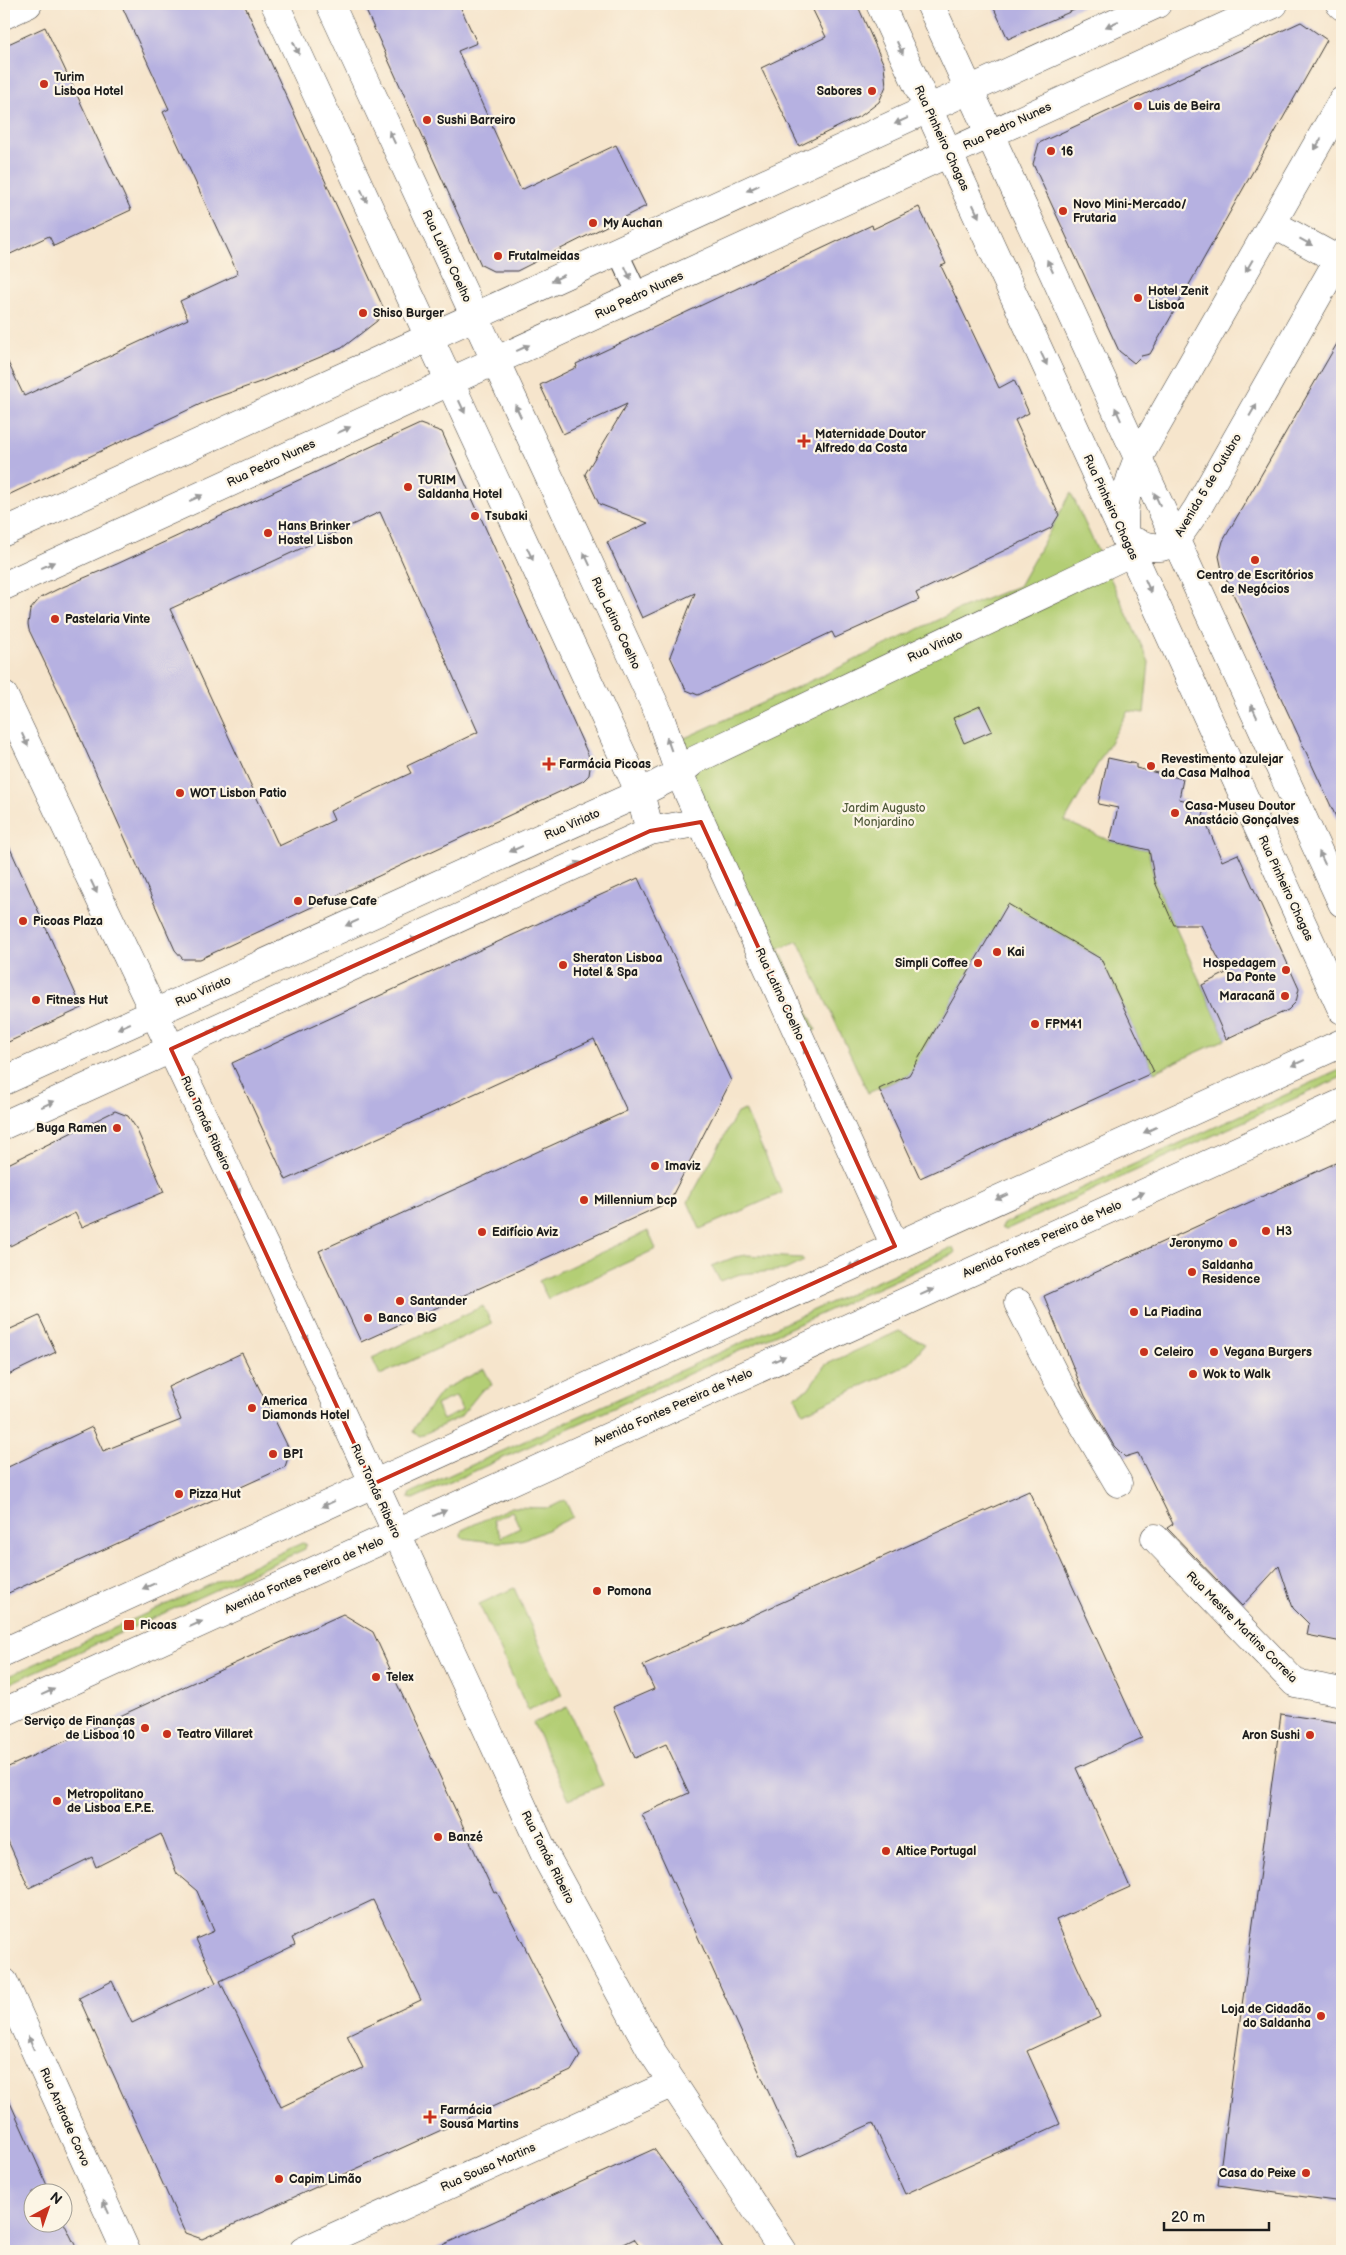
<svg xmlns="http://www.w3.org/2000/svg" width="1346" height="2255" viewBox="0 0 1346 2255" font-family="'Balsamiq Sans',sans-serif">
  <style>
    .green { fill: #b3ce74; stroke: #687548; fill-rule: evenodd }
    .building { fill: #b6b1e1; fill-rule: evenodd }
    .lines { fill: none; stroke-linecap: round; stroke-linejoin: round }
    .lane-casing { stroke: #3d3a36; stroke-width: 22 }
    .street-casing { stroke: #3d3a36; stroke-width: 29 }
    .primary-casing { stroke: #3d3a36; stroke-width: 29 }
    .lane { stroke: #fff; stroke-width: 20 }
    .street { stroke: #fff; stroke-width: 28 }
    .primary { stroke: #fff; stroke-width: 28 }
    .oneway { fill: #999 }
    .marked { fill: none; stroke: #c8321e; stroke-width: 4; stroke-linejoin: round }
    .poi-dot { fill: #c8321e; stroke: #fcf5e5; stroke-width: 2 }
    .labels { text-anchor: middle; stroke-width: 4.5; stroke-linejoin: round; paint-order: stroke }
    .poi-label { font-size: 12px; font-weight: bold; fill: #1c1c1c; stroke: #fcf5e5; text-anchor: start }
    .street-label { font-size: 12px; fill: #1c1c1c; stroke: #fcf5e5 }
    .park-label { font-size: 12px; fill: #515a3b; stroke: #fcf5e5 }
  </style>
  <rect width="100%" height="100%" fill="#fcf5e5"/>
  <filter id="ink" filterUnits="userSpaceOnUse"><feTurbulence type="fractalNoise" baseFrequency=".02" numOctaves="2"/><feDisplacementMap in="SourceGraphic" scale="10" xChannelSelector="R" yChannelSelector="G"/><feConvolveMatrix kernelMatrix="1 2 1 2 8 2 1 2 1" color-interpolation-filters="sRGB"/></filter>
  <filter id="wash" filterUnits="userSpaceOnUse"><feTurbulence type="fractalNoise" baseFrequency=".0096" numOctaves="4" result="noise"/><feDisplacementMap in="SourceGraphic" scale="20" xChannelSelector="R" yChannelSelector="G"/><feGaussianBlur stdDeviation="1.12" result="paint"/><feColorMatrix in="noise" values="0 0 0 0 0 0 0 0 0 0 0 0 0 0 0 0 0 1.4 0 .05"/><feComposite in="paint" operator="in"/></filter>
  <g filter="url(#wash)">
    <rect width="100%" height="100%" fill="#f6e5cc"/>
    <path class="green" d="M1071,493L1149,662L1144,713L1128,711L1065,821L1110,841L1148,850L1155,882L1226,1039L1154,1072L1112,982L1070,1001L1096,956L1008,905L925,1047L944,1059L868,1093L798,941L779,949L816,1030L809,1033L676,742L826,674L958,610L1019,586Z
      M1342,1069V1077L1005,1230L1001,1228L1003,1224Z
      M745,1110L782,1193L700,1229L688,1202L737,1113Z
      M648,1231L656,1249L548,1299L539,1281Z
      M953,1247L955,1252L953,1254L413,1499L408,1498L410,1493Z
      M746,1255L802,1258L804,1261L785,1270L740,1274L720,1281L712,1266L735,1257Z
      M483,1306L492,1324L380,1375L372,1358Z
      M899,1331L925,1344L911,1361L899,1369L803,1413L795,1396L808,1389L825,1365Z
      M484,1369L492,1385L482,1390L460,1417L420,1436L413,1432L415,1427L440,1393L446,1388ZM456,1396L462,1410L443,1420L436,1405Z
      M565,1500L573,1517C555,1525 534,1539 514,1541C497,1544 479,1540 462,1538L461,1535L462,1530L511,1507L549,1508ZM512,1511L520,1528L501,1537L493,1520Z
      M302,1543L306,1544L305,1549L4,1686V1678Z
      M514,1588L562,1695L528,1710L479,1604Z
      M567,1707L603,1785L569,1799L533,1723Z"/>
    <g id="blocks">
      <path class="building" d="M121,4H244L383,307L382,312L377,321L342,348L263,381L209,400L4,497V354L24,396L188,319L180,301L238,274L163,112L169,109Z
        M363,4H459L477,43L458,51L521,190L616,145L646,206L517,271H493L481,265Z
        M810,4H857L884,65L886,86L879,102L862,115L799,146L761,68L826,37Z
        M992,4H1088L1008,39Z
        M1301,22L1327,40L1150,354L1141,356L1134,363L1119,351L1033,164L1039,143Z
        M45,27L131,210L54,246L49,236L4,257V46Z
        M919,207L946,264L941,266L999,388L1014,380L1029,413L1015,420L1059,515L1051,528L916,593L919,600L835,638L832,632L698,695L686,690L670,656L695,593L642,618L607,542L648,523L599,504L585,474L627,404L563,434L540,385L577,367L576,364L768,274L872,225L873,229Z
        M1342,335V830L1222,570L1219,556L1223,541Z
        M420,424L442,432L591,761L589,775L583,781L200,959H183L175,950L69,713L29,630L28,624L30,610L40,598L58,589L117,564ZM380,512L478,732L407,766L411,773L330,811L334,820L279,846L170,609Z
        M980,706L992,731L964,743L953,718Z
        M1108,758L1136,764V768L1183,779L1179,799L1206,805L1203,816L1222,861L1238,854L1299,989L1296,1002L1288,1010L1226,1039L1202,985L1226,973L1201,925H1174L1155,882L1149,850L1110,841L1118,808L1098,804Z
        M4,835L82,1008L4,1044Z
        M638,878L731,1081L669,1202L361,1342L319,1251L627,1111L594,1039L286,1180L232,1063Z
        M1008,904L1101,959L1154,1072L920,1178L879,1089L909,1075Z
        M115,1111L128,1116L136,1128L164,1192L82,1227L75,1213L4,1249V1166Z
        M1342,1160V1642L1307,1635L1309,1624L1293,1608L1279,1566L1242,1606L1167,1528L1173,1524L1138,1453L1125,1457L1114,1446L1085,1396L1044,1296Z
        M39,1316L56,1352L4,1377V1332Z
        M242,1353L290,1451L285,1467L4,1595V1469L92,1427L103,1451L181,1420L168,1387Z
        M1029,1491L1142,1738L1076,1768L1130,1887L1056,1920L1100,2017L1027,2051L1060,2124L905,2194L873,2123L798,2157L642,1814L689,1793L666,1744L635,1758L613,1707L654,1689L643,1665Z
        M343,1614L373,1632L494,1893L497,1892L580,2056L571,2071L202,2239L185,2233L79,1998L112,1981L132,2023L216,1983L196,1939L214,1931L197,1891L177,1874L161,1834L96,1867L92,1857L29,1888L4,1832V1769ZM373,1900L421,2000L347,2035L363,2068L281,2107L220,1981L295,1945L292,1938Z
        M1281,1714L1342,1723V2202L1218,2185Z
        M4,2089L50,2192H32V2222H62V2219L78,2251H4Z
        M654,2149L696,2207L725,2251H643L634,2239L610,2251H429Z"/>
    </g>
  </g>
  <g filter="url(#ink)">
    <use href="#blocks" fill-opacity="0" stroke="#3d3a36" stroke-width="1"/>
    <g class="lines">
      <defs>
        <path id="lane" d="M617,251L638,295"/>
        <path id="street" d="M275,4L640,793L650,831
          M330,4L659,714L679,773L895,1246
          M880,4L1342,1010
          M930,4L1342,903
          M1340,4L1342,6
          M4,15L28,4
          M1342,101L1138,458C1127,485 1122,507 1125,537C1169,559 1173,544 1197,509L1342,253
          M1273,224L1342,262
          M4,532L1157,4
          M4,586L1274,4
          M4,696L264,1245L545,1855L651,2050L783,2251
          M4,1081L640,793L679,773L695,760L1132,552
          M4,1125L650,831L701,822
          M1018,1303L1056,1378L1118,1483
          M1155,1538L1295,1683L1342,1692
          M4,1982L126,2251
          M303,2251L673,2083"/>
        <path id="primary" d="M4,1652L1342,1043
          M4,1712L1342,1103"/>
      </defs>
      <use href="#lane" class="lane-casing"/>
      <use href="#street" class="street-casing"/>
      <use href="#primary" class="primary-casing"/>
      <use href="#lane" class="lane"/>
      <use href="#street" class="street"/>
      <use href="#primary" class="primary"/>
    </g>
    <defs><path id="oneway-solid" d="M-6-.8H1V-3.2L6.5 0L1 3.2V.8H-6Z" transform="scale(1.25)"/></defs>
    <g class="oneway">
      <use href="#oneway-solid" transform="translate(1112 24) rotate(155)"/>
      <use href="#oneway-solid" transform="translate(296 48) rotate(65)"/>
      <use href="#oneway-solid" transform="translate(900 48) rotate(65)"/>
      <use href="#oneway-solid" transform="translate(901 121) rotate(155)"/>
      <use href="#oneway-solid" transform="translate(392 137) rotate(-115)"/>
      <use href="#oneway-solid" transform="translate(1318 144) rotate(119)"/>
      <use href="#oneway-solid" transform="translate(753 188) rotate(155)"/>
      <use href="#oneway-solid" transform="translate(364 196) rotate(65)"/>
      <use href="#oneway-solid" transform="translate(976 211) rotate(65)"/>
      <use href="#oneway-solid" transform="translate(1306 242) rotate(29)"/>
      <use href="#oneway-solid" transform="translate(1050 266) rotate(-115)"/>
      <use href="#oneway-solid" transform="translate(1249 266) rotate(120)"/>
      <use href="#oneway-solid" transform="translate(628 273) rotate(65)"/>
      <use href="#oneway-solid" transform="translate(558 278) rotate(155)"/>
      <use href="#oneway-solid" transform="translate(523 348) rotate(-25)"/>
      <use href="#oneway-solid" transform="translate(1044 359) rotate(65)"/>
      <use href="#oneway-solid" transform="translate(462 407) rotate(65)"/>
      <use href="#oneway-solid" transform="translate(1253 410) rotate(-60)"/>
      <use href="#oneway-solid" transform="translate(518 411) rotate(-115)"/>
      <use href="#oneway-solid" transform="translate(1118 414) rotate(-114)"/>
      <use href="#oneway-solid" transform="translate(344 430) rotate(-25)"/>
      <use href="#oneway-solid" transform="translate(196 498) rotate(-25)"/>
      <use href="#oneway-solid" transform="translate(1157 499) rotate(-115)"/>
      <use href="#oneway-solid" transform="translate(530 554) rotate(65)"/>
      <use href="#oneway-solid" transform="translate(587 559) rotate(-115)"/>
      <use href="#oneway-solid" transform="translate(48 565) rotate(-25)"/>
      <use href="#oneway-solid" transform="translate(1148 586) rotate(66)"/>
      <use href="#oneway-solid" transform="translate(1254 711) rotate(-115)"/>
      <use href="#oneway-solid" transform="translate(25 740) rotate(65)"/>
      <use href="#oneway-solid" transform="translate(669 744) rotate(-109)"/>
      <use href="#oneway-solid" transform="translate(516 849) rotate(156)"/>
      <use href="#oneway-solid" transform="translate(1322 858) rotate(-115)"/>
      <use href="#oneway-solid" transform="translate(575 865) rotate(-24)"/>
      <use href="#oneway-solid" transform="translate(94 887) rotate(65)"/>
      <use href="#oneway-solid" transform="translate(740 906) rotate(-115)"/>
      <use href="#oneway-solid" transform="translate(352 923) rotate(156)"/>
      <use href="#oneway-solid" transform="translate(411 940) rotate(-24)"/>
      <use href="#oneway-solid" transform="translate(124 1026) rotate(156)"/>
      <use href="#oneway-solid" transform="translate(215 1029) rotate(-24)"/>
      <use href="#oneway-solid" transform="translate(807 1054) rotate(-115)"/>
      <use href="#oneway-solid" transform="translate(1298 1063) rotate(156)"/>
      <use href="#oneway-solid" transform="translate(48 1104) rotate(-24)"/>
      <use href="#oneway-solid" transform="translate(1150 1130) rotate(156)"/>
      <use href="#oneway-solid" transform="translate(237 1188) rotate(65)"/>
      <use href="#oneway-solid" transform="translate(1138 1195) rotate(-24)"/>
      <use href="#oneway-solid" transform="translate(1002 1197) rotate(156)"/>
      <use href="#oneway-solid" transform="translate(875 1202) rotate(-114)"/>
      <use href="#oneway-solid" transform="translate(854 1265) rotate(155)"/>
      <use href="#oneway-solid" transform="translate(927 1292) rotate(-24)"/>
      <use href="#oneway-solid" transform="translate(305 1335) rotate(66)"/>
      <use href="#oneway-solid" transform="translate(779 1359) rotate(-25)"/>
      <use href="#oneway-solid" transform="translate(328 1504) rotate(156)"/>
      <use href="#oneway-solid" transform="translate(440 1513) rotate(-24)"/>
      <use href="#oneway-solid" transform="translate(149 1586) rotate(156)"/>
      <use href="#oneway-solid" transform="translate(196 1624) rotate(-24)"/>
      <use href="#oneway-solid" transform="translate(48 1692) rotate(-24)"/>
      <use href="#oneway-solid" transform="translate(31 2043) rotate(-114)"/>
      <use href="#oneway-solid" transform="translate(106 2207) rotate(-114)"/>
    </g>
  </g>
  <path class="marked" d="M701,822L895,1246L373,1484L171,1049L650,831Z"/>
  <g class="poi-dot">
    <circle cx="44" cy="84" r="5"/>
    <circle cx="872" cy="91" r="5"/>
    <circle cx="1138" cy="106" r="5"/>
    <circle cx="427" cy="120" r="5"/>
    <circle cx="1051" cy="151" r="5"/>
    <circle cx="1063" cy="211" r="5"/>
    <circle cx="593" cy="223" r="5"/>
    <circle cx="498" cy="256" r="5"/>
    <circle cx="1138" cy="298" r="5"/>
    <circle cx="363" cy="313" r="5"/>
    <path d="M801.5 433.5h5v5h5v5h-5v5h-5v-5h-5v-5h5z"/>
    <circle cx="408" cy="487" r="5"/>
    <circle cx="475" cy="516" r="5"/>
    <circle cx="268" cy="533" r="5"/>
    <circle cx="1255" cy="560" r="5"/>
    <circle cx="55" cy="619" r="5"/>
    <path d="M546.5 756.5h5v5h5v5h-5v5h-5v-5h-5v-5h5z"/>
    <circle cx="1151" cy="766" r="5"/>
    <circle cx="180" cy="793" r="5"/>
    <circle cx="1175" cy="813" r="5"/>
    <circle cx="298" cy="901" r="5"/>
    <circle cx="23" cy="921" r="5"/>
    <circle cx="997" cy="952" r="5"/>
    <circle cx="978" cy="963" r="5"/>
    <circle cx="563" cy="965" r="5"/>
    <circle cx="1286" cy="970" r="5"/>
    <circle cx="1285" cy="996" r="5"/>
    <circle cx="36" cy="1000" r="5"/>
    <circle cx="1035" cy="1024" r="5"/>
    <circle cx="117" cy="1128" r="5"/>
    <circle cx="655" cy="1166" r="5"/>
    <circle cx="584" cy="1200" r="5"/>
    <circle cx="1266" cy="1231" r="5"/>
    <circle cx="482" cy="1232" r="5"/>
    <circle cx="1233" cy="1243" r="5"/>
    <circle cx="1192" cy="1272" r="5"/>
    <circle cx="400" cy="1301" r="5"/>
    <circle cx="1134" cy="1312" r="5"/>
    <circle cx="368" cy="1318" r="5"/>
    <circle cx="1144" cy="1352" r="5"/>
    <circle cx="1214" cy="1352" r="5"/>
    <circle cx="1193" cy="1374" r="5"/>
    <circle cx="252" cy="1408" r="5"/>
    <circle cx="273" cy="1454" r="5"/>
    <circle cx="179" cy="1494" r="5"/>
    <circle cx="597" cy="1591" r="5"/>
    <rect x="123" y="1619" width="12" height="12" rx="2.5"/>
    <circle cx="376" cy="1677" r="5"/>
    <circle cx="145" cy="1728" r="5"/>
    <circle cx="167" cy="1734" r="5"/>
    <circle cx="1310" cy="1735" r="5"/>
    <circle cx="57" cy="1801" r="5"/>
    <circle cx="438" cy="1837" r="5"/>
    <circle cx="886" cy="1851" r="5"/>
    <circle cx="1321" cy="2016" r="5"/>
    <path d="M427.5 2109.5h5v5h5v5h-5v5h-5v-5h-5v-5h5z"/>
    <circle cx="1306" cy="2173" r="5"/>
    <circle cx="279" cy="2179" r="5"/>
  </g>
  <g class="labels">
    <g class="poi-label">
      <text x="54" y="81">Turim<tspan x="54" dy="14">Lisboa Hotel</tspan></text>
      <text x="862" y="95" text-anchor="end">Sabores</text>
      <text x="1148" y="110">Luis de Beira</text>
      <text x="437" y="124">Sushi Barreiro</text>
      <text x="1061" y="155">16</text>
      <text x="1073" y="208">Novo Mini-Mercado/<tspan x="1073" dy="14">Frutaria</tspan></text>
      <text x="603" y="227">My Auchan</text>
      <text x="508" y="260">Frutalmeidas</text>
      <text x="1148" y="295">Hotel Zenit<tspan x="1148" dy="14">Lisboa</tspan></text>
      <text x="373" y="317">Shiso Burger</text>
      <text x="815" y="438">Maternidade Doutor<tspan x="815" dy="14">Alfredo da Costa</tspan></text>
      <text x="418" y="484">TURIM<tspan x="418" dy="14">Saldanha Hotel</tspan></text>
      <text x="485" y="520">Tsubaki</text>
      <text x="278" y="530">Hans Brinker<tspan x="278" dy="14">Hostel Lisbon</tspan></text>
      <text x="1255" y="579" text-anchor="middle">Centro de Escritórios<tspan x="1255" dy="14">de Negócios</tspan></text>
      <text x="65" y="623">Pastelaria Vinte</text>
      <text x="1161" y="763">Revestimento azulejar<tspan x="1161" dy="14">da Casa Malhoa</tspan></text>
      <text x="559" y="768">Farmácia Picoas</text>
      <text x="190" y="797">WOT Lisbon Patio</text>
      <text x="1185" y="810">Casa-Museu Doutor<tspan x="1185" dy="14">Anastácio Gonçalves</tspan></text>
      <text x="308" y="905">Defuse Cafe</text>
      <text x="33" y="925">Picoas Plaza</text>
      <text x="1007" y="956">Kai</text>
      <text x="573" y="962">Sheraton Lisboa<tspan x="573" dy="14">Hotel &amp; Spa</tspan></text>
      <text x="968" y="967" text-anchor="end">Simpli Coffee</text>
      <text x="1276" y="967" text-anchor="end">Hospedagem<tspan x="1276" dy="14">Da Ponte</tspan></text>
      <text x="1275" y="1000" text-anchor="end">Maracanã</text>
      <text x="46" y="1004">Fitness Hut</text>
      <text x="1045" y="1028">FPM41</text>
      <text x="107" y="1132" text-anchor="end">Buga Ramen</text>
      <text x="665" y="1170">Imaviz</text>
      <text x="594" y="1204">Millennium bcp</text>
      <text x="1276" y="1235">H3</text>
      <text x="492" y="1236">Edifício Aviz</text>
      <text x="1223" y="1247" text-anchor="end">Jeronymo</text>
      <text x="1202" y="1269">Saldanha<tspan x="1202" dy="14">Residence</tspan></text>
      <text x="410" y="1305">Santander</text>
      <text x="1144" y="1316">La Piadina</text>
      <text x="378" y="1322">Banco BiG</text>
      <text x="1154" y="1356">Celeiro</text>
      <text x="1224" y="1356">Vegana Burgers</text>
      <text x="1203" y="1378">Wok to Walk</text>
      <text x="262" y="1405">America<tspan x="262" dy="14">Diamonds Hotel</tspan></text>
      <text x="283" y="1458">BPI</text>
      <text x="189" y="1498">Pizza Hut</text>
      <text x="607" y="1595">Pomona</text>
      <text x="140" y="1629">Picoas</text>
      <text x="386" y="1681">Telex</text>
      <text x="135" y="1725" text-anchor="end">Serviço de Finanças<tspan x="135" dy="14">de Lisboa 10</tspan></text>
      <text x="177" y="1738">Teatro Villaret</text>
      <text x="1300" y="1739" text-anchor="end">Aron Sushi</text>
      <text x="67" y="1798">Metropolitano<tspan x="67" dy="14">de Lisboa E.P.E.</tspan></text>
      <text x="448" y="1841">Banzé</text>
      <text x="896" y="1855">Altice Portugal</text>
      <text x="1311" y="2013" text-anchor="end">Loja de Cidadão<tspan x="1311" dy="14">do Saldanha</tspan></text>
      <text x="440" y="2114">Farmácia<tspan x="440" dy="14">Sousa Martins</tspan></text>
      <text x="1296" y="2177" text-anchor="end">Casa do Peixe</text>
      <text x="289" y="2183">Capim Limão</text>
    </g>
    <g class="street-label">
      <text transform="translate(1007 126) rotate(-25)" y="4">Rua Pedro Nunes</text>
      <text transform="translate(942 138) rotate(65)" y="4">Rua Pinheiro Chagas</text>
      <text transform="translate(447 256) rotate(65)" y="4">Rua Latino Coelho</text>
      <text transform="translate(639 295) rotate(-25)" y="4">Rua Pedro Nunes</text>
      <text transform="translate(271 463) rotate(-25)" y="4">Rua Pedro Nunes</text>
      <text transform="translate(1208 485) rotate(-59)" y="4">Avenida 5 de Outubro</text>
      <text transform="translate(1111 507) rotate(65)" y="4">Rua Pinheiro Chagas</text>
      <text transform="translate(616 623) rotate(65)" y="4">Rua Latino Coelho</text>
      <text transform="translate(935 646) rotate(-25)" y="4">Rua Viriato</text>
      <text transform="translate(572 824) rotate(-24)" y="4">Rua Viriato</text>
      <text transform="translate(1286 888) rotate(65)" y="4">Rua Pinheiro Chagas</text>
      <text transform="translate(203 991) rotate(-24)" y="4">Rua Viriato</text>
      <text transform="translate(780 994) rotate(65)" y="4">Rua Latino Coelho</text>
      <text transform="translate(206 1123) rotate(65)" y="4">Rua Tomás Ribeiro</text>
      <text transform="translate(1042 1239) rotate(-24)" y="4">Avenida Fontes Pereira de Melo</text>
      <text transform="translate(673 1407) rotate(-24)" y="4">Avenida Fontes Pereira de Melo</text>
      <text transform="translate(376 1491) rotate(65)" y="4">Rua Tomás Ribeiro</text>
      <text transform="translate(304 1575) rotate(-24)" y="4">Avenida Fontes Pereira de Melo</text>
      <text transform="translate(1242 1627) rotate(45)" y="4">Rua Mestre Martins Correia</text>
      <text transform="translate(548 1857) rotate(63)" y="4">Rua Tomás Ribeiro</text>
      <text transform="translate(65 2117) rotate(66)" y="4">Rua Andrade Corvo</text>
      <text transform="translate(488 2167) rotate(-24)" y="4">Rua Sousa Martins</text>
    </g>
    <g class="park-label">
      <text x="884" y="812">Jardim Augusto<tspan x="884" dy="14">Monjardino</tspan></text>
    </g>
  </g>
  <rect width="1346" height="2255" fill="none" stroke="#fcf5e5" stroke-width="20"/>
  <g transform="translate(48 2208) rotate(40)"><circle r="24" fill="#fcf5e5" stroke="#a29e95"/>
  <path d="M0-4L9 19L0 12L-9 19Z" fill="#c8321e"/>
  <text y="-8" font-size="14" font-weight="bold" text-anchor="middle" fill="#1c1c1c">N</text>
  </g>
  <path d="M1164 2222v8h105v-8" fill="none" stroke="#1c1c1c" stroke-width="2.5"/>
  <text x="1171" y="2222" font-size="15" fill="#1c1c1c" stroke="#fcf5e5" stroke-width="4" paint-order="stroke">20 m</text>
</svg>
